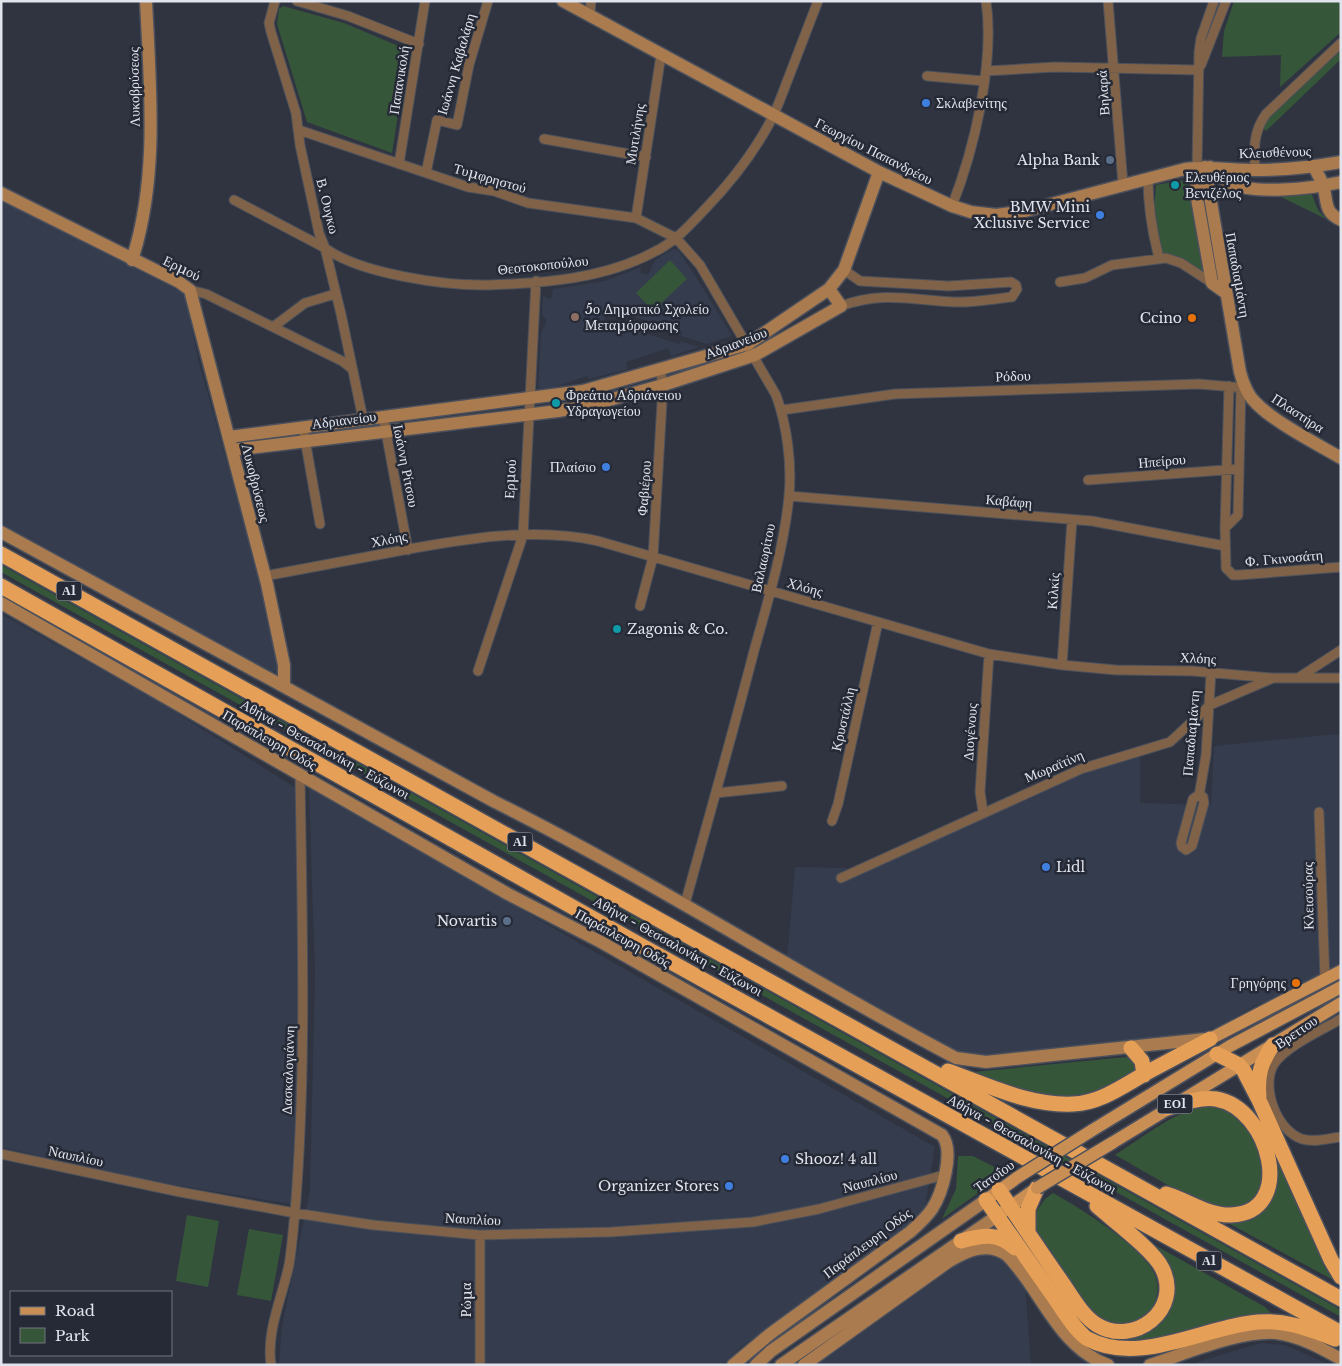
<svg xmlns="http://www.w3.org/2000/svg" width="1342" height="1366" viewBox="0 0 1342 1366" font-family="'Libre Baskerville',serif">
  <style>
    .built { fill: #343c4e }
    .green { fill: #36563a }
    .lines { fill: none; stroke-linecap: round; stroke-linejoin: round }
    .street-casing { stroke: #4b505c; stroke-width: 11 }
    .secondary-casing { stroke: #4b505c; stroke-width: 15 }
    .primary-casing { stroke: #4b505c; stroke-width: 15 }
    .highway-casing { stroke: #4b505c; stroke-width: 18 }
    .street { stroke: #7f6247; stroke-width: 9 }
    .secondary { stroke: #a97b4f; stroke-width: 12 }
    .primary { stroke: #c98e54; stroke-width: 12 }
    .highway { stroke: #e69f57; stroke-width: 15 }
    .primary-bridge-casing { stroke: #4b505c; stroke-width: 15; stroke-linecap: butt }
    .primary-bridge { stroke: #c98e54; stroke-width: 12 }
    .shop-dot { fill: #3f7fe0; stroke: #252a36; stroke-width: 2 }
    .service-dot { fill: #5c6f8a; stroke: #252a36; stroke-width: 2 }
    .culture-dot { fill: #0f9aa8; stroke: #252a36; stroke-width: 2 }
    .education-dot { fill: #8d6e63; stroke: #252a36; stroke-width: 2 }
    .food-dot { fill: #e8710a; stroke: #252a36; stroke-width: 2 }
    .labels { text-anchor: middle; stroke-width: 5; stroke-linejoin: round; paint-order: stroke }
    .shield { fill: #252a36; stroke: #a9acb5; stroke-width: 1 }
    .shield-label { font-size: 12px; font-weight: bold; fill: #e1e4ec }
    .street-label { font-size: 14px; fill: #e1e4ec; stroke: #252a36 }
    .poi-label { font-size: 14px; fill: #e1e4ec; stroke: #252a36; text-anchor: start }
  </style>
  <rect width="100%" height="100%" fill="#2f3440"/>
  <path class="built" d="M1,200L183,293L187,303L199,363L260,580L278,665L276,671L272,672L1,526Z
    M674,249L678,250L698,280L732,336L707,344L681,336L682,332L614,310L607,311L604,320L679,344L680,341L699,347L671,356L668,348L626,362L628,369L589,379L587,376L555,387L538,389L541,333L547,320L542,315L543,296L551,299L553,289L605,281L641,267L640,272L648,275L655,260Z
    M1,614L156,700L296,788L299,1055L291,1204L133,1178L1,1147Z
    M1337,734L1341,735V966L1293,993L1258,1004L1222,1025L1188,1037L977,1056L953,1053L787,959L795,867L845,868L862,873L1088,771L1140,756V803L1211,805L1214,746Z
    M309,788L935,1147L925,1206L893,1240L742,1346L722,1365H279L282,1326L310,1190L315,973Z
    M978,1255L994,1256L1009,1265L1025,1284L1031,1365H817L960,1263Z
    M1261,1343L1285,1345L1330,1365H1197V1362Z"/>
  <path class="green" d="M1234,1H1341V32L1280,87L1281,55L1222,57L1224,31Z
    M283,6L344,23L408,50L392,153L307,122L277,24L279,9Z
    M1341,50V59L1266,131L1261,126Z
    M1190,179L1191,181L1203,272L1180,257L1163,254L1154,212L1156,185Z
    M1311,192L1318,210L1326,219L1277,195Z
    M670,260L687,279L653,311L636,293Z
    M1,565L1341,1310V1317L1,572Z
    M1126,1057L1133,1061L1135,1066L1134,1072L1098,1092L1065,1100L1004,1087L974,1072Z
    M1210,1106C1254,1113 1260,1149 1264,1187C1256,1197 1245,1211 1230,1211C1204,1209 1141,1169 1115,1155C1144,1137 1176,1109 1210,1106Z
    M958,1156H973L1006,1173L942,1219L956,1189Z
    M1277,1160L1335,1281L1230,1224C1262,1213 1282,1198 1277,1160Z
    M1053,1193C1080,1208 1143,1247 1155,1275C1158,1283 1158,1290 1156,1298C1155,1306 1149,1316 1141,1320C1134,1324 1123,1325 1115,1327L1095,1318L1037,1237L1034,1215L1045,1199Z
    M187,1215L219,1221L208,1287L176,1281Z
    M249,1229L283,1235L271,1301L237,1295Z
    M1144,1239L1265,1307L1274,1316L1150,1346H1107L1079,1325L1082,1322C1099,1336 1123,1348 1143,1333C1153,1327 1160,1316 1168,1308Z"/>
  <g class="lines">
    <defs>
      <path id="street" d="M275,1L269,23L271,32L296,113L300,145L319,233L325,248L341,314L363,419
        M297,1L348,16L419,44
        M1108,1L1123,184
        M590,16L591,1
        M1201,65L1226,1
        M986,71L1055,67L1199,70
        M927,76L984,81
        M299,130L468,187L494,191L528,203L636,218L676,238L700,265L776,395C787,425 792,464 789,496C784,548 768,601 754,651C732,736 708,820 685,904
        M544,139L646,157
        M399,164L425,1
        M1197,168L1199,52L1201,38L1214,1
        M1255,170C1254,149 1253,132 1266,114L1341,43
        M426,173L437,120L457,125L469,65L488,1
        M1148,178C1148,206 1152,231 1159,258
        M234,200L325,248C360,274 446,286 489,285C544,283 604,279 654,252C675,242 690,225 706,208C730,183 752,155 769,124C777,110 782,94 788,79C798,53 808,27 818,1
        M952,206C974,150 995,62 986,1
        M636,218L661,55
        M1060,282L1085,278L1112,265L1166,258L1181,263L1212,283
        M190,290L206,294L342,361L351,368
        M841,306C884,291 912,300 955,302C974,303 993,299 1012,297L1017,289L1016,285L1011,282L949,286L860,281L844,270
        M273,327L305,303L335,294
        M1229,386L1225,528L1226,568L1233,575H1239L1341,567
        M782,410L895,394L1199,384L1246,388
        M383,416L408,550
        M303,428L320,524
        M1088,480L1238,469
        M789,496L1092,521L1225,546
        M1225,528L1238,515L1241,387
        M265,576C307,568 350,560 393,552C459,540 531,526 598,541L989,654L1062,665L1116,670L1192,671L1273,678H1341
        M640,606L653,557L663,385L660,370
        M1062,665L1072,520
        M478,671L523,535L536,281
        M1298,678L1341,650
        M716,793L782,786
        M1197,796L1203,797L1204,803L1192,846L1186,850L1182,847L1181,843L1193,799Z
        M1199,796L1206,755L1211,672
        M983,812L980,792L989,654
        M1319,812L1325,980
        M832,821L838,804L878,622
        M841,878L1081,769L1170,742L1210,705L1273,678
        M1341,1019C1322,1030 1286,1046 1274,1064C1260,1087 1277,1131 1302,1139C1314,1143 1329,1138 1341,1137
        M1,1154L180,1192L295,1213L373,1225L480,1235L611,1232L753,1222L819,1209L944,1175
        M480,1235V1365
        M271,1365C266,1331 282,1298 289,1265C292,1248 293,1230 295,1212C307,1066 302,920 300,774"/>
      <path id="secondary" d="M563,1L879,172L952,206L971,212L996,215L1025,211L1185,169C1209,166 1231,170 1255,170C1284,170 1313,167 1341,162
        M1205,167L1240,372C1243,383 1247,395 1256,403C1274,422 1317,444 1341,458
        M1210,167C1216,172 1221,178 1228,182C1254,196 1313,188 1341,182
        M1314,167C1317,173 1321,179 1323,185C1328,201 1323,212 1341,220
        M1197,168L1196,193L1212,283L1226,293
        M1,193L179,282L190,290L267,584L284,665V685
        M132,260C159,177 150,87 146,1
        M229,437L583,391L748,344L829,289
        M232,450L558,411L591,405L663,385L755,355L841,306L829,289L844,270L879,172
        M1,532L495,802C652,880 800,976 956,1058L986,1062L1205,1039
        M1,603L508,894L601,942L942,1135C955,1151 942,1194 932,1209C926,1218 918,1225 910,1232L770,1334L733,1365
        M756,1365L771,1351L986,1200
        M781,1365L997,1216
        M804,1365L948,1262C966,1251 987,1241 1007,1255C1042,1291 1058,1347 1108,1365
        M1150,1365C1185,1354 1240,1330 1276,1333C1300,1336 1321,1348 1341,1359"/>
      <path id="primary" d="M1210,1039L1341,971
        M1091,1131L1230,1046L1341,987
        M1112,1143L1341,1003
        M986,1200L1018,1177
        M997,1216L1037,1188"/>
      <path id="highway" d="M1,554L1341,1299
        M1,586L642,946L1341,1333
        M1131,1048L1142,1061L1144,1075
        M1217,1054L1239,1065L1244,1071L1259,1100L1331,1260L1341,1277
        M948,1071C987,1085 1029,1106 1073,1104C1100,1103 1123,1086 1146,1073C1167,1062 1189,1050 1210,1039
        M1259,1096C1257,1075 1261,1062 1273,1045
        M999,1190C1020,1221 1040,1251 1061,1281C1071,1295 1082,1316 1097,1325C1134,1347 1183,1310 1162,1268C1153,1250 1114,1221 1097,1206
        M1166,1194C1187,1200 1208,1216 1231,1215C1297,1213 1270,1108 1216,1099C1200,1097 1183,1103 1168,1108
        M986,1200C1007,1230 1028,1260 1049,1290C1061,1306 1071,1326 1086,1338C1136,1366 1198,1330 1250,1323C1281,1318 1307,1328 1335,1339
        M1028,1231V1209L1037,1188
        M961,1241C982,1235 998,1232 1015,1248"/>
    </defs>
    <use href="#street" class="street-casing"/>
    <use href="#secondary" class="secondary-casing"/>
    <use href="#primary" class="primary-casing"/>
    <use href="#highway" class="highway-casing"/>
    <use href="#street" class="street"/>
    <use href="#secondary" class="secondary"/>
    <use href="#primary" class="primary"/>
    <use href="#highway" class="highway"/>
    <defs>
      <path id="primary-bridge" d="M1018,1177L1091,1131
        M1037,1188L1112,1143"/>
    </defs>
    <use href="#primary-bridge" class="primary-bridge-casing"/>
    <use href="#primary-bridge" class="primary-bridge"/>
  </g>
  <g class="shop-dot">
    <circle cx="926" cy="103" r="5"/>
    <circle cx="1100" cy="215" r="5"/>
    <circle cx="606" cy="467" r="5"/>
    <circle cx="1046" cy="867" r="5"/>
    <circle cx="785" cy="1159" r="5"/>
    <circle cx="729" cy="1186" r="5"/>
  </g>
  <g class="service-dot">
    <circle cx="1110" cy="160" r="5"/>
    <circle cx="507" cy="921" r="5"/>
  </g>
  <g class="culture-dot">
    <circle cx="1175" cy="185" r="5"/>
    <circle cx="556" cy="403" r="5"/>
    <circle cx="617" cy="629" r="5"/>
  </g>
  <circle class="education-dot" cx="575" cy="317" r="5"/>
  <g class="food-dot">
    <circle cx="1192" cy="318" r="5"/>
    <circle cx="1296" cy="983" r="5"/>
  </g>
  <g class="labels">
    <g class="shield">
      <rect x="56.5" y="581.5" width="25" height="19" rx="4"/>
      <rect x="507.5" y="832.5" width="25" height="19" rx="4"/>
      <rect x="1157.5" y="1094.5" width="35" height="19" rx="4"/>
      <rect x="1196.5" y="1251.5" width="25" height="19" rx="4"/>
    </g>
    <g class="shield-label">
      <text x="69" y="595">Α1</text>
      <text x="520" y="846">Α1</text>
      <text x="1175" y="1108">ΕΟ1</text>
      <text x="1209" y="1265">Α1</text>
    </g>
    <g class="street-label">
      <text transform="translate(456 64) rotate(-74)" y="5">Ιωάννη Καβαλάρη</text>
      <text transform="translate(399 80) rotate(-81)" y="5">Παπανικολή</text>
      <text transform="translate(134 87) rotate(-91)" y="5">Λυκοβρύσεως</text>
      <text transform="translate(1103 93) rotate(-94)" y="5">Βηλαρά</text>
      <text transform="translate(635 134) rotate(-81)" y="5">Μυτιλήνης</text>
      <text transform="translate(874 151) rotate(27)" y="5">Γεωργίου Παπανδρέου</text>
      <text transform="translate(1275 152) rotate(-2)" y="5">Κλεισθένους</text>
      <text transform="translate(490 178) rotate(16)" y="5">Τυμφρηστού</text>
      <text transform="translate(328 206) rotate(76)" y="5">Β. Ουγκω</text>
      <text transform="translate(543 265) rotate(-6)" y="5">Θεοτοκοπούλου</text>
      <text transform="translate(182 268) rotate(26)" y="5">Ερμού</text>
      <text transform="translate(1238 275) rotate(80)" y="5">Παπαδιαμάντη</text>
      <text transform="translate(736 343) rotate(-21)" y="5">Αδριανείου</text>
      <text transform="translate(1013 376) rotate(-2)" y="5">Ρόδου</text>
      <text transform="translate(1298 413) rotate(33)" y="5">Πλαστήρα</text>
      <text transform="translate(344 420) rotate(-7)" y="5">Αδριανείου</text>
      <text transform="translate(1162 461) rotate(-5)" y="5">Ηπείρου</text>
      <text transform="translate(406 466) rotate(79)" y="5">Ιωάννη Ρίτσου</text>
      <text transform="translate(510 479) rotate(-87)" y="5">Ερμού</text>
      <text transform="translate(256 483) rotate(76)" y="5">Λυκοβρύσεως</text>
      <text transform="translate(644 488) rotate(-86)" y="5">Φαβιέρου</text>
      <text transform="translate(1009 501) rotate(5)" y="5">Καβάφη</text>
      <text transform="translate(389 539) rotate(-11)" y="5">Χλόης</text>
      <text transform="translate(763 558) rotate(-78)" y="5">Βαλαωρίτου</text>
      <text transform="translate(1284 558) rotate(-5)" y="5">Φ. Γκινοσάτη</text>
      <text transform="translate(805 587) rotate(16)" y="5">Χλόης</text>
      <text transform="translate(1053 591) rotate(-86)" y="5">Κιλκίς</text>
      <text transform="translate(1198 658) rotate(3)" y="5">Χλόης</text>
      <text transform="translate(843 719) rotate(-77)" y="5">Κρυστάλλη</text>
      <text transform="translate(970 732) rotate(-86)" y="5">Διογένους</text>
      <text transform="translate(1191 733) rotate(-85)" y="5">Παπαδιαμάντη</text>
      <text transform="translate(270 740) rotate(30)" y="5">Παράπλευρη Οδός</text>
      <text transform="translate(325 749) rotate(29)" y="5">Αθήνα - Θεσσαλονίκη - Εύζωνοι</text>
      <text transform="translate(1054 766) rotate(-23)" y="5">Μωραϊτίνη</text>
      <text transform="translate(1308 896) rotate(-91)" y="5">Κλεισούρας</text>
      <text transform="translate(623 938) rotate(29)" y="5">Παράπλευρη Οδός</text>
      <text transform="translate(678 946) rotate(29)" y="5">Αθήνα - Θεσσαλονίκη - Εύζωνοι</text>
      <text transform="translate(1296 1032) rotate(-34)" y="5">Βρεττου</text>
      <text transform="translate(288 1070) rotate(-88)" y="5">Δασκαλογιάννη</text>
      <text transform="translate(1032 1144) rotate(29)" y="5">Αθήνα - Θεσσαλονίκη - Εύζωνοι</text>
      <text transform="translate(76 1156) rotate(12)" y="5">Ναυπλίου</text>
      <text transform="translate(994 1176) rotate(-35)" y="5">Τατοΐου</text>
      <text transform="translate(870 1181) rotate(-15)" y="5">Ναυπλίου</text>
      <text transform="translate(473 1219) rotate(3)" y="5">Ναυπλίου</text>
      <text transform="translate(867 1243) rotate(-37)" y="5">Παράπλευρη Οδός</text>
      <text transform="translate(466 1300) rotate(-90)" y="5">Ρώμα</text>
    </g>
    <g class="poi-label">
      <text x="936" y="108">Σκλαβενίτης</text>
      <text x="1100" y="165" text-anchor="end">Alpha Bank</text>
      <text x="1185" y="182">Ελευθέριος<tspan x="1185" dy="16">Βενιζέλος</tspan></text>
      <text x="1090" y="212" text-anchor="end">BMW Mini<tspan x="1090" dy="16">Xclusive Service</tspan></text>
      <text x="585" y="314">5ο Δημοτικό Σχολείο<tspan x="585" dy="16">Μεταμόρφωσης</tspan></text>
      <text x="1182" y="323" text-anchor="end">Ccino</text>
      <text x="566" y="400">Φρεάτιο Αδριάνειου<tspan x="566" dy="16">Υδραγωγείου</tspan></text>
      <text x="596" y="472" text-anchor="end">Πλαίσιο</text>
      <text x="627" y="634">Zagonis &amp; Co.</text>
      <text x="1056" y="872">Lidl</text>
      <text x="497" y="926" text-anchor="end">Novartis</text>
      <text x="1286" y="988" text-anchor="end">Γρηγόρης</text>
      <text x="795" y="1164">Shooz! 4 all</text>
      <text x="719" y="1191" text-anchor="end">Organizer Stores</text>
    </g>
  </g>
  <rect width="1342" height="1366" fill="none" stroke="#e1e4ec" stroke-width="5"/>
  <rect x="10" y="1291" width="162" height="65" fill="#252a36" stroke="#70747f"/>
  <rect x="20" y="1307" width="25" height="8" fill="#c98e54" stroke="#70747f"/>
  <text x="55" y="1316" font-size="15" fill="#e1e4ec">Road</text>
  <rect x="20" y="1328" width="25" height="15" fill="#36563a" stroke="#70747f"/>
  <text x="55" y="1341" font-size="15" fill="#e1e4ec">Park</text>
</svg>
